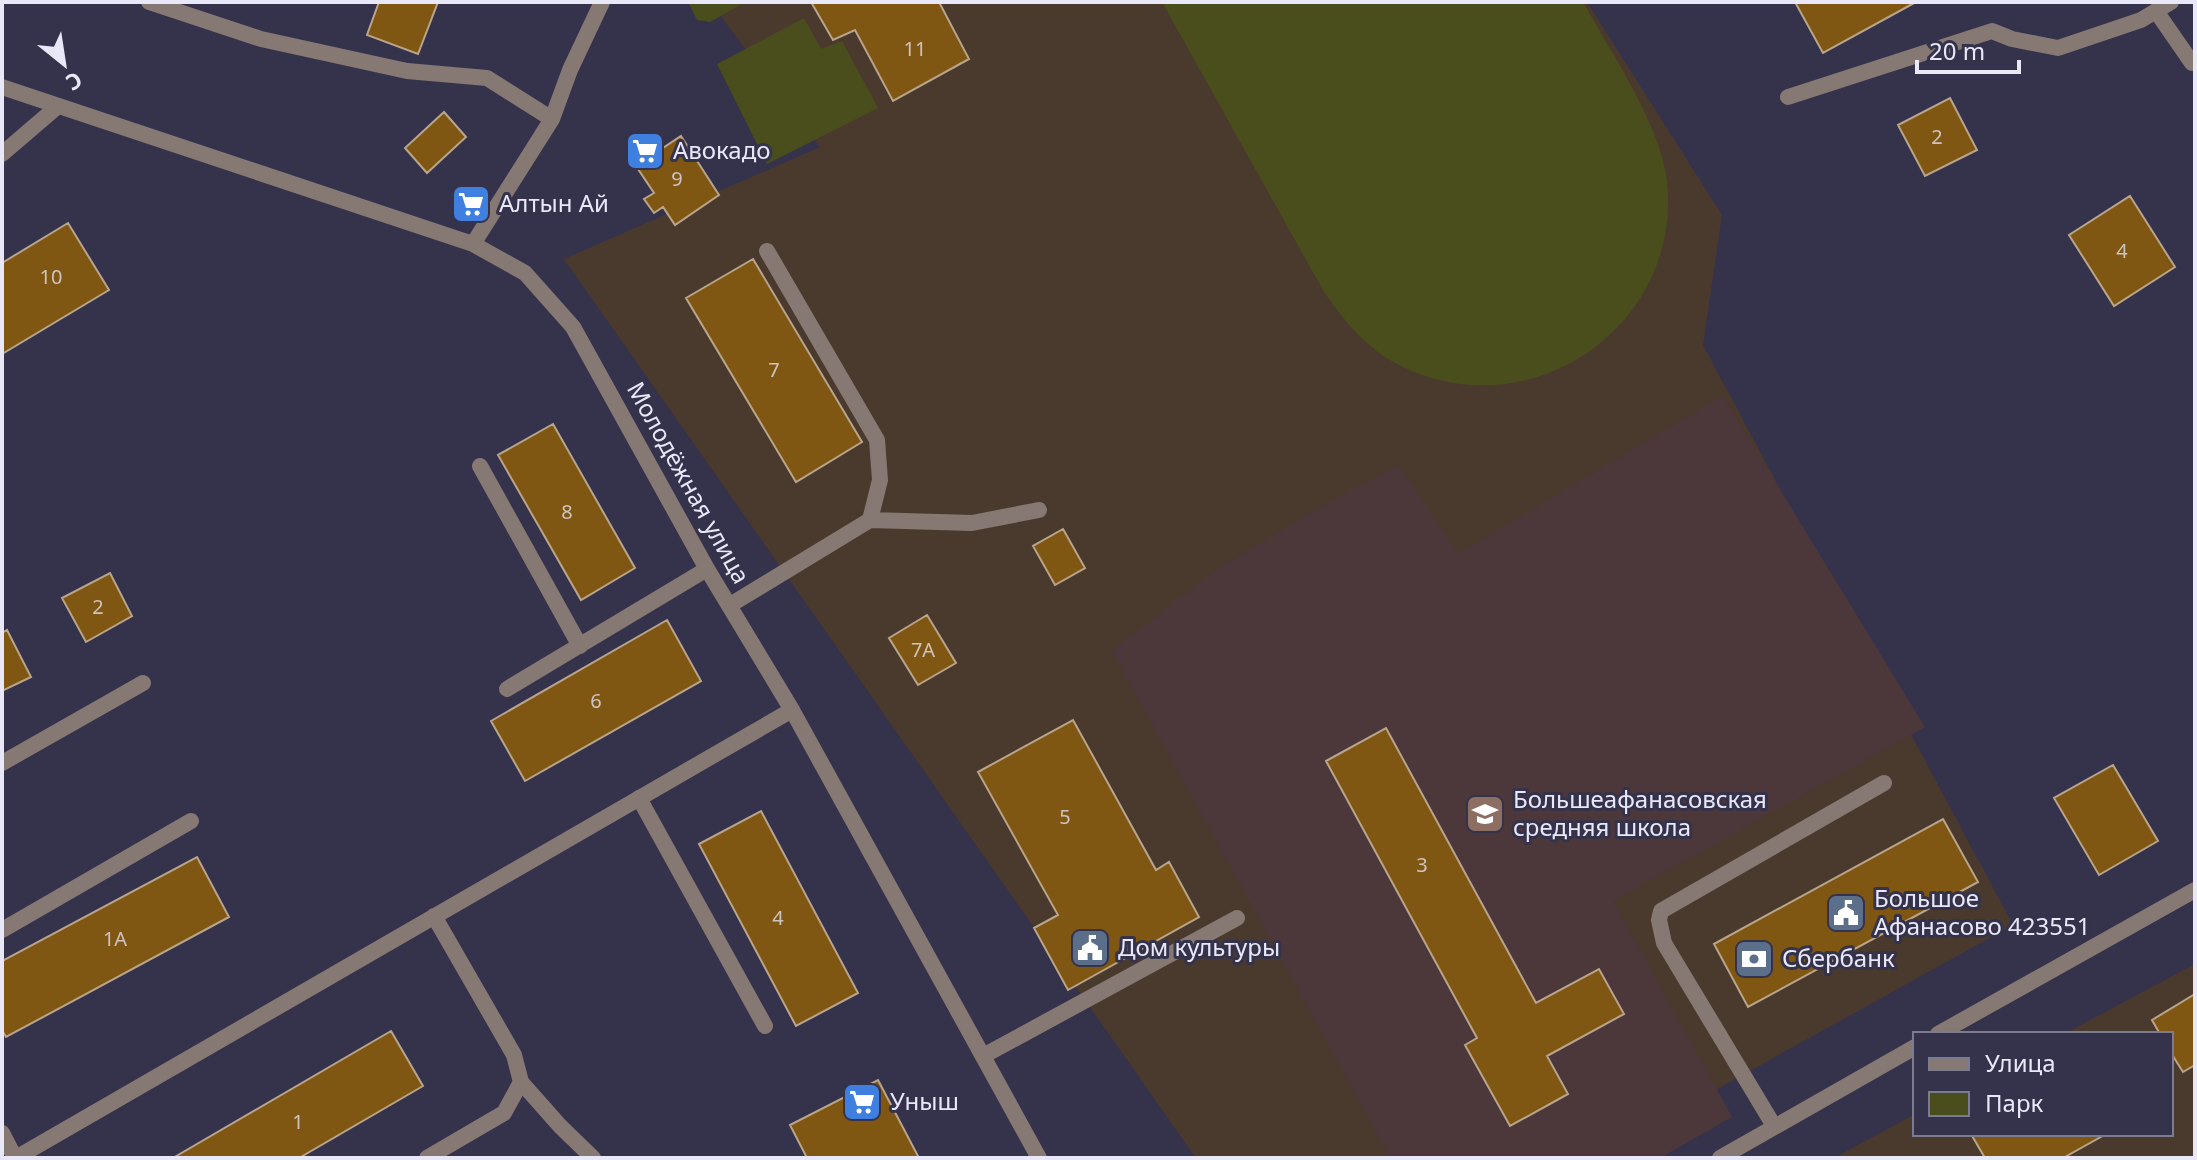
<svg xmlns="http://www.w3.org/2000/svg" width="2197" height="1160" viewBox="0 0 2197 1160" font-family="'Noto Sans',sans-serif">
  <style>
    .commercial { fill: #4a3a2e }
    .education { fill: #4c373b }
    .green { fill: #4a4e1d }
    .building { fill: #7f5612; stroke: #b9a58b; stroke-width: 2 }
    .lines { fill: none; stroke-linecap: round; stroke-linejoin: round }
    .service { stroke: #867873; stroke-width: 16 }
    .minor { stroke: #867873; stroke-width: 16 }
    .labels { text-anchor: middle; stroke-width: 6; stroke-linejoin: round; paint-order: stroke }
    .number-label { font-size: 20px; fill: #cec4be }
    .poi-label { font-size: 24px; fill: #e9e8f8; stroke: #35324b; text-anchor: start }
    .street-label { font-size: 24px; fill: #e9e8f8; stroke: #35324b }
  </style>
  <rect width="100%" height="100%" fill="#35324b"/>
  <path class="commercial" d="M710,2H1587L1722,215L1703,345L2013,925L1593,1158H1196L564,259L820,147Z
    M2195,964V1158H1834L1915,1114V1134H2171V1034H2064Z"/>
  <path class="education" d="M1723,396L1925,727L1613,901L1732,1117L1660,1158H1391L1112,651L1216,570L1314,511L1398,465L1458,554Z"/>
  <path class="green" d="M688,2H745L710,22L697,20Z
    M1162,2H1583C1611,53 1661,125 1667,182C1682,326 1531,430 1401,366C1368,350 1345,322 1324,292Z
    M804,18L821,49L842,41L878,108L767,164L717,64Z"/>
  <path class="building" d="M379,2H438L418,54L367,35Z
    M811,2H939L969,59L893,101L855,30L833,40Z
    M1795,2H1916L1823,53Z
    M1950,98L1977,150L1925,176L1898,125Z
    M444,112L466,137L427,173L405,148Z
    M681,136L719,195L675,225L663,207L654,213L644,199L654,193L636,166Z
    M2130,196L2175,267L2114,306L2069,235Z
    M68,223L109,290L2,354V263Z
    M753,259L862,442L796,482L686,298Z
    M553,424L635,568L581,600L498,455Z
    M1063,529L1085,568L1055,585L1033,546Z
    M110,573L132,616L86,642L62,598Z
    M927,615L956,663L918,685L889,638Z
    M667,620L701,681L525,781L491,721Z
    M7,630L31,677L2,691V633Z
    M1073,720L1156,870L1169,862L1199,917L1068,990L1034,928L1058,915L978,772Z
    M1386,728L1536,1003L1599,969L1624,1014L1547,1056L1568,1094L1510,1126L1465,1045L1477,1038L1326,761Z
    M2113,765L2158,841L2099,875L2054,798Z
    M761,811L858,993L796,1026L699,844Z
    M1943,819L1978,882L1748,1007L1714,944Z
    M197,857L229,917L6,1037L2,1030V961Z
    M2195,994V1065L2183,1072L2171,1053V1034H2160L2152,1020Z
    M391,1031L423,1086L299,1158H173Z
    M878,1080L919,1158H807L790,1125Z
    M1971,1134H2106L2063,1158H1985Z"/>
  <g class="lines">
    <path class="service" d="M2156,11L2192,63
      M480,466L580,646
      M870,520L972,523L1039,510
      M730,605L870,520L880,480L877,440L767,251
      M507,689L707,569
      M639,798L765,1026
      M2,930L191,821
      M983,1056L1237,918
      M521,1082L560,1126L593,1158
      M1774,1126L1664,943L1659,920L1661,911L1884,783
      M2,1133L15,1158"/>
    <path class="minor" d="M149,2L261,39L407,71L487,78L552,119
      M2,87L473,244L525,273L573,327L707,569L792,710L1039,1158
      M1788,97L1992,31L2012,39L2058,48L2141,20L2171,2
      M2,154L58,106
      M473,244L552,119L570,70L602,2
      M2,763L143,683
      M1938,1034L2195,890
      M16,1158L792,710
      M427,1158L504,1113L521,1082L514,1055L434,916
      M1720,1158L1915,1047"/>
  </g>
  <defs>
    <symbol id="supermarket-square" viewBox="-11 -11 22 22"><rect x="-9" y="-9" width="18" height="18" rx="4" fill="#3f7fe0" stroke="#35324b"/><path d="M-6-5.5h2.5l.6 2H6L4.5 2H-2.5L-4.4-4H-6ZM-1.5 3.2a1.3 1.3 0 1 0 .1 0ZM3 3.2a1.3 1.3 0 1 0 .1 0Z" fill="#fff"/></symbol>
    <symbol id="school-square" viewBox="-11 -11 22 22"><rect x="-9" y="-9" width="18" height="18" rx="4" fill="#8d6e63" stroke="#35324b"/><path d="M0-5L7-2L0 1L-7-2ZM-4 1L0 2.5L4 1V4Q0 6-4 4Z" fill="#fff"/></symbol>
    <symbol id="civic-square" viewBox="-11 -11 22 22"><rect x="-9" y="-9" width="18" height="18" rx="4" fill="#5c6f8a" stroke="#35324b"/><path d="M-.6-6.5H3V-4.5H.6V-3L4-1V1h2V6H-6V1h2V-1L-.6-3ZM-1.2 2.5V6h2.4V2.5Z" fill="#fff"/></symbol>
    <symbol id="bank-square" viewBox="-11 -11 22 22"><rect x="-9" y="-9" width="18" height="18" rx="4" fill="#5c6f8a" stroke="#35324b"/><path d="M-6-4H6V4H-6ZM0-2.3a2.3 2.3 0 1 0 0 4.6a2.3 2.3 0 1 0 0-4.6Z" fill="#fff"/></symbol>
  </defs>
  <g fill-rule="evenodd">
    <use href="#supermarket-square" x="623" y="129" width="44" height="44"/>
    <use href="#supermarket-square" x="449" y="182" width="44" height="44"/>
    <use href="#school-square" x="1463" y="792" width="44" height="44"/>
    <use href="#civic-square" x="1824" y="891" width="44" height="44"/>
    <use href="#civic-square" x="1068" y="926" width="44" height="44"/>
    <use href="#bank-square" x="1732" y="937" width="44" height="44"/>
    <use href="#supermarket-square" x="840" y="1080" width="44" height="44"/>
  </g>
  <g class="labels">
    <g class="number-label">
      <text x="915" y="56">11</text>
      <text x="1937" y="144">2</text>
      <text x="677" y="186">9</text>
      <text x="2122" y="258">4</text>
      <text x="51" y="284">10</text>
      <text x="774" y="377">7</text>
      <text x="567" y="519">8</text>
      <text x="98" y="614">2</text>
      <text x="923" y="657">7А</text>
      <text x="596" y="708">6</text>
      <text x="1065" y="824">5</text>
      <text x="1422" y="872">3</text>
      <text x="778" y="925">4</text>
      <text x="115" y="946">1А</text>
      <text x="298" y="1129">1</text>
    </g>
    <g class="poi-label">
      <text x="673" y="159">Авокадо</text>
      <text x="499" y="212">Алтын Ай</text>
      <text x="1513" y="808">Большеафанасовская<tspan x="1513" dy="28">средняя школа</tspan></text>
      <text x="1874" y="907">Большое<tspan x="1874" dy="28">Афанасово 423551</tspan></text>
      <text x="1118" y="956">Дом культуры</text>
      <text x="1782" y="967">Сбербанк</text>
      <text x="890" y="1110">Уныш</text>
    </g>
    <g class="street-label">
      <text transform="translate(688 483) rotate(61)" y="8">Молодёжная улица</text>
    </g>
  </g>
  <rect width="2197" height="1160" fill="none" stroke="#e9e8f8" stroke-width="8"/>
  <rect x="1913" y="1032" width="260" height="104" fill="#35324b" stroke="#7d7b90" stroke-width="2"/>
  <rect x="1929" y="1058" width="40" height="12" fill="#867873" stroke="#7d7b90" stroke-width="2"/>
  <text x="1985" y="1072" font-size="24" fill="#e9e8f8">Улица</text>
  <rect x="1929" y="1092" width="40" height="24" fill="#4a4e1d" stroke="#7d7b90" stroke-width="2"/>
  <text x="1985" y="1112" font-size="24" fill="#e9e8f8">Парк</text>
  <g transform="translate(64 64) rotate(150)" stroke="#35324b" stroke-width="6" paint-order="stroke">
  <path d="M0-6L14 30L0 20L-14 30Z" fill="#e9e8f8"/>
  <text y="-12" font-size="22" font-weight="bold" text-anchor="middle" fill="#e9e8f8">С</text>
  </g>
  <path d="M1917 60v12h102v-12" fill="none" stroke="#e9e8f8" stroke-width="4"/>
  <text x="1929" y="60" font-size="24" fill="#e9e8f8" stroke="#35324b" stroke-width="6" paint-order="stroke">20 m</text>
</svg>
